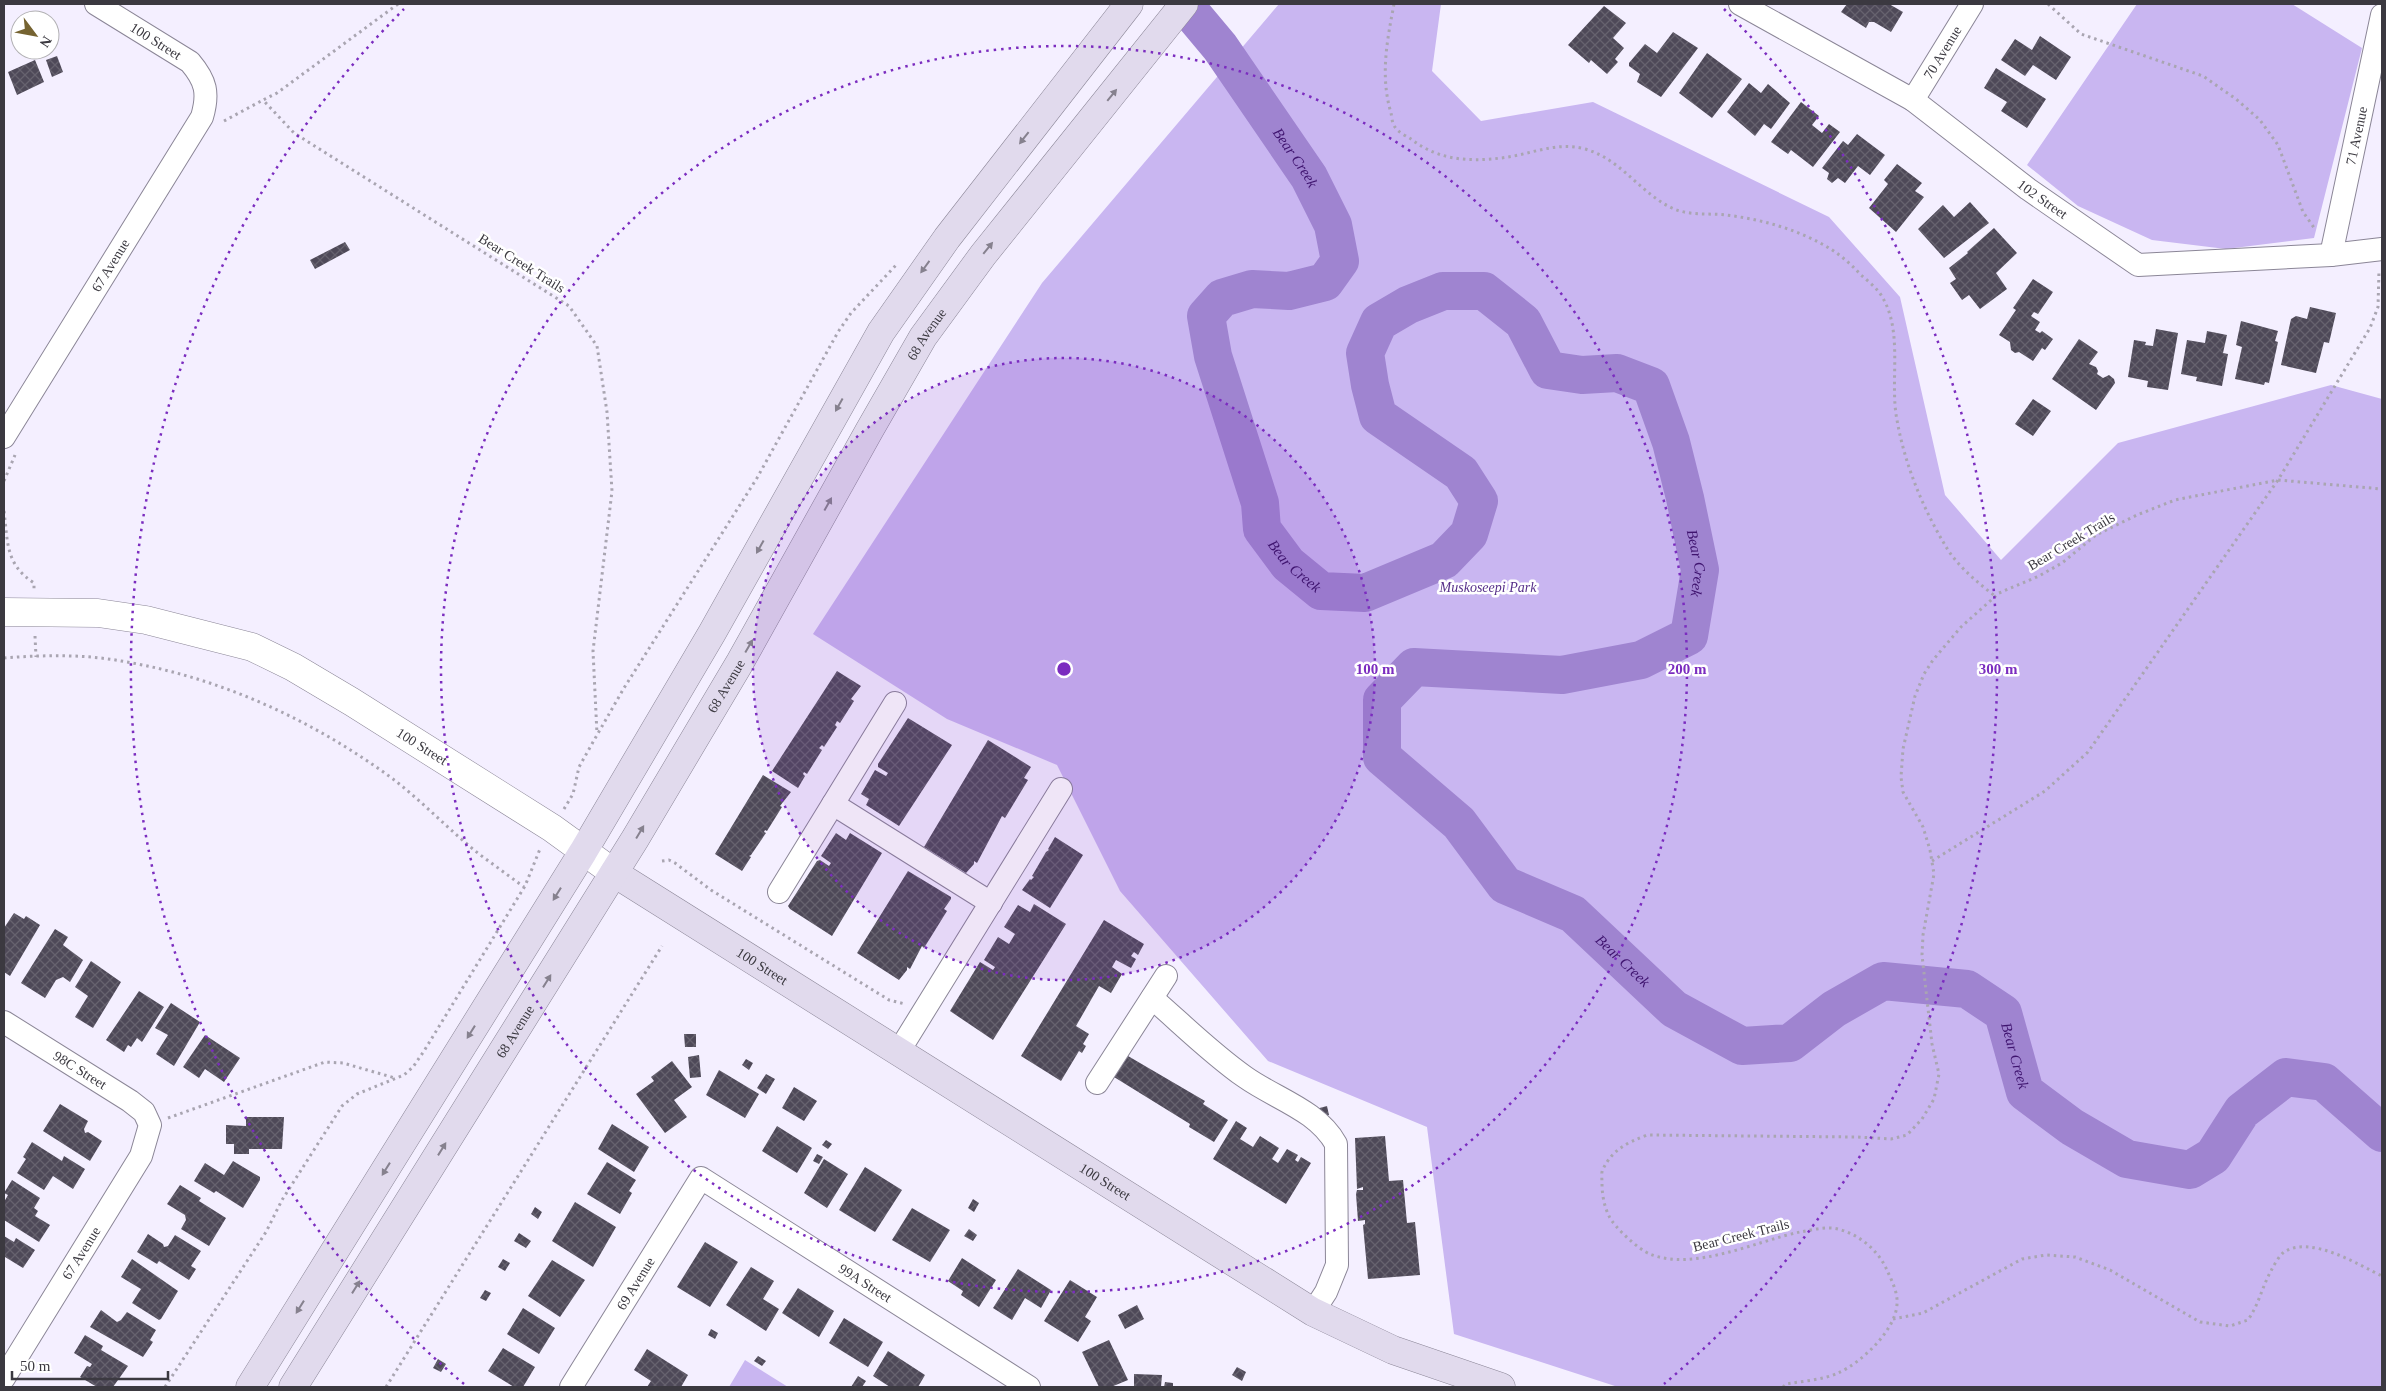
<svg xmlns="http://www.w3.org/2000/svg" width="2386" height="1391" viewBox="0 0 2386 1391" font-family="'Times New Roman',serif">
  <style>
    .green { fill: #c9b6f1 }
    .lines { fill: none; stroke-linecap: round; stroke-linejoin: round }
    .river { stroke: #9f84d0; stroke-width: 38 }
    .building { fill: url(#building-cross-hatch) }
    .minor-casing { stroke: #8b8697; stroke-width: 24 }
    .tertiary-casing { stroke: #8b8697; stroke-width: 29 }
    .secondary-casing { stroke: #8b8697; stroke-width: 29 }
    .path { stroke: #a9a5b1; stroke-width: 3; stroke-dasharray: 2.5 4; stroke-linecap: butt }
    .minor { stroke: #fff; stroke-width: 22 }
    .tertiary { stroke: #fff; stroke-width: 28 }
    .secondary { stroke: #e1daed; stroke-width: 28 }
    .oneway { fill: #86818e }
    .ring { fill: none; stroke: #7b2cbf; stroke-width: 2.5; stroke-dasharray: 2.5 5 }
    .labels { text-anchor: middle; stroke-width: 5; stroke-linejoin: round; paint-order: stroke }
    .street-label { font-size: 14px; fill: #3b3940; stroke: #fff }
    .park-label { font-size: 14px; font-style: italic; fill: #57308a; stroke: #fff }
    .water-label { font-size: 15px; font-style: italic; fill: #3f146f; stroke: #fff }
    .centre { fill: #7b2cbf; stroke: #fff; stroke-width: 2.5 }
    .ring-label { font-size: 15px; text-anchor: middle; font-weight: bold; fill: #7b2cbf; stroke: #fff; stroke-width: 5; stroke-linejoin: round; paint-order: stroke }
  </style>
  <defs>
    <pattern id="building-cross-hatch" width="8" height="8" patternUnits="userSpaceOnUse" patternTransform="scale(1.25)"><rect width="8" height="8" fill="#4e4958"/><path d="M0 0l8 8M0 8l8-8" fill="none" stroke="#66626e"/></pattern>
  </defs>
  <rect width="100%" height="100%" fill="#f4efff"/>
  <path class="green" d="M1279,4H1441L1432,71L1481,121L1593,102L1829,217L1900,297L1945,495L2001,560L2118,443L2331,385L2382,399V1387H1618L1454,1334L1427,1127L1268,1061L1120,891L1057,765L947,719L813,634L1042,283Z
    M2137,4H2292L2362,48L2314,238L2226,249L2152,240L2078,206L2027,165Z
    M745,1360L788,1387H729Z"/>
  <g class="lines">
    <path class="river" id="s1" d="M1184,4L1220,47L1309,177L1333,225L1340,261L1325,282L1289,291L1252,289L1222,298L1206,316L1213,356L1260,503L1262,529L1288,564L1321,591L1365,593L1444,560L1469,534L1479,501L1461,473L1378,416L1370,385L1365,353L1379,322L1408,305L1443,291H1484L1523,322L1548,370L1582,375L1617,373L1651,386L1671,442L1685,498L1700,570L1689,636L1641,660L1562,675L1414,667L1382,700V757L1459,823L1505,885L1573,914L1674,1009L1742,1046L1790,1043L1834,1009L1883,981L1967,989L2003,1013L2025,1092L2072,1127L2127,1159L2190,1170L2213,1156L2242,1111L2286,1077L2324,1082L2382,1133"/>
  </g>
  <path class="building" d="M1847,4H1889L1903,12L1891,32L1874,22H1869L1866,28L1841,12Z
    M1604,6L1626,23L1613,38L1624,48L1615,59L1618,62L1607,74L1591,60L1589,63L1568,45Z
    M1673,32L1698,48L1661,97L1637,82L1640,74L1629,66V63L1645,44L1657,53Z
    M2040,36L2071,57L2056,80L2033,65L2025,76L2001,60L2015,39L2032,50Z
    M1707,53L1742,79L1712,118L1679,93Z
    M57,56L63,72L52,77L46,60Z
    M35,60L44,82L17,95L8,72Z
    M1996,68L2046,99L2027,128L2001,111L2007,102L1984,88Z
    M1749,83L1761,93L1768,84L1790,103L1771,129L1764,124L1755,136L1727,112Z
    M1801,102L1819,116L1812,125L1822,133L1829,124L1840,132L1813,167L1791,150L1788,154L1771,142Z
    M1857,134L1885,155L1870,175L1858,166L1845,183L1838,178L1832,183L1827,179L1829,173L1822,168L1843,141L1848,145Z
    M1897,164L1922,183L1915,191L1924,197L1896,232L1869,208L1888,184L1884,180Z
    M1970,202L1989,223L1944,258L1918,229L1943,205L1954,217Z
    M1994,228L2017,253L1996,273L2007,289L1980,309L1969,295L1962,300L1950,283L1956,279L1949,268L1968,253L1967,252Z
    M345,242L350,250L315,269L310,260Z
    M2033,279L2053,292L2038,314L2034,312L2031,316L2040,322L2035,330L2040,333L2042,331L2053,339L2045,350L2042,348L2033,361L2019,352L2015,353L2011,350L2010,342L1999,335L2016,310L2013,308Z
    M2310,307L2336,313L2329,343L2324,342L2316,373L2281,365L2291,319L2296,316L2307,319Z
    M2241,321L2278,331L2275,341L2278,342L2269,383L2265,382L2264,385L2235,379L2242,347L2236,345Z
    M2156,329L2178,333L2168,390L2147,387L2148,381L2128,377L2134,340L2146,342L2145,345L2153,346Z
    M2207,331L2227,335L2223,353L2228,354L2222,386L2196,381L2197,377L2181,374L2187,340L2205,343Z
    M2079,339L2098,352L2089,364L2096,367L2098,371L2097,374L2103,378L2109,375L2114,379L2115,383L2096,410L2052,379Z
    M2033,399L2051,411L2033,436L2015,424Z
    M837,671L861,686L851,699L854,701L840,723L837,721L835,725L837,727L824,747L822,745L819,748L822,750L807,774L804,772L803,774L805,776L798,788L772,771Z
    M908,718L952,745L899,826L866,805L869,799L861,794L875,770L886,776L888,773L878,767V764Z
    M988,740L1031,767L1024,778L1028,780L1005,818L1002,816L977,863L974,861V864L966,873L924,847Z
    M763,775L791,792L780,806L782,807L767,831L765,830L764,832L766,833L751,855L749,856L751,857L742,871L715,854Z
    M836,833L846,840L850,833L882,853L832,936L790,909L788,906L817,861L820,860L829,866L831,863L821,856Z
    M1055,837L1083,855L1050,908L1022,890L1030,879L1031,880L1034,877L1032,876L1046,852L1049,850L1048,849Z
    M908,871L951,897V899L944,909L947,911L924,948L922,946L910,969L907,967V970L899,980L857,953Z
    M1034,904L1066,924L993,1040L950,1011L980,962L993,970L995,967L984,960L998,937L1009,944L1015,934L1004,927L1018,905L1030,912Z
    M14,913L24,919L26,916L40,925L10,976L4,972V928Z
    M1104,920L1144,944L1138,955L1134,952L1131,956L1136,959L1131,968L1116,960L1112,967L1122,974L1111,993L1099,986L1076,1026L1089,1034L1083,1044L1086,1046L1082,1053L1079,1051L1061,1081L1021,1056Z
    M55,929L68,937L63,945L83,960L70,982L63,977L56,980L45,998L21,983Z
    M91,961L121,982L93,1028L75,1017L88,996L75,987Z
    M139,991L164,1007L142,1042L137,1038L131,1047L128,1045L124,1052L106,1040Z
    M171,1003L200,1022L174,1066L156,1054L168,1035L155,1028Z
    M684,1034H696V1047H685Z
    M205,1035L240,1058L224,1082L205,1069L199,1078L183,1067Z
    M699,1055L701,1077L690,1078L688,1057Z
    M1128,1056L1205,1101L1203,1104L1228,1120L1214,1142L1189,1127L1190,1124L1114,1077Z
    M746,1059L753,1063L749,1070L742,1065Z
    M672,1061L692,1087L674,1100L687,1117L665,1133L636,1094L654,1081L651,1077Z
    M719,1070L759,1094L745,1118L706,1095Z
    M766,1074L775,1079L766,1094L757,1088Z
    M794,1087L817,1101L804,1121L782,1108Z
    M60,1104L88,1121L84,1129L85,1133L88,1132L102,1141L90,1161L43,1131Z
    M1327,1106L1329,1115L1318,1117L1316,1109Z
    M246,1117H284L282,1149H249V1154H234V1144H226V1125L246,1126Z
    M1236,1121L1247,1128L1240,1139L1253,1147L1260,1136L1279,1148L1272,1159L1278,1163L1287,1149L1298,1155L1295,1160L1298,1162L1301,1157L1311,1163L1286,1204L1213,1159Z
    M612,1124L649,1147L634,1172L598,1149Z
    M777,1126L812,1148L797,1173L762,1151Z
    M1385,1136L1389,1181L1403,1180L1407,1223L1415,1222L1420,1275L1368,1279L1363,1225L1365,1224V1220L1358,1221L1356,1194L1357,1190H1363V1187L1357,1189L1355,1138Z
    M826,1140L832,1144L828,1149L822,1145Z
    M32,1142L62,1161L64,1156L85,1169L73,1189L53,1176L44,1190L17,1173L26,1159L23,1157Z
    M817,1154L823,1157L819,1164L813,1161Z
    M824,1159L848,1174L827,1208L804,1193Z
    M233,1161L260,1177V1180L243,1208L216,1191L214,1193L194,1181L205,1163L224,1175Z
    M607,1162L636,1180L629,1191L632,1193L620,1214L587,1194Z
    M865,1167L902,1190L875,1232L839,1210Z
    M12,1180L40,1198L34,1208L38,1211L35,1216L50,1225L39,1242L4,1220V1202L8,1195L4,1193Z
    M180,1185L201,1198L199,1201L226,1218L209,1246L181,1229L186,1220L185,1215L167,1204Z
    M973,1199L979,1203L974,1212L968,1208Z
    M575,1202L616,1227L593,1267L552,1241Z
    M535,1207L542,1212L538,1219L531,1214Z
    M912,1208L950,1230L930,1262L892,1240Z
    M969,1229L977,1235L973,1241L964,1236Z
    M519,1233L531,1241L526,1248L514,1241Z
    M148,1234L163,1244L164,1247L168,1246L175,1235L201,1251L191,1266L196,1269L189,1280L159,1261L157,1264L137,1252Z
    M4,1236L14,1242L16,1238L35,1250L23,1268L5,1257L4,1259Z
    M705,1242L738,1262L710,1307L677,1287Z
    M962,1258L996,1280L979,1307L961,1295L963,1291L948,1281Z
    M132,1259L178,1291L161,1319L159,1320L132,1303L141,1289L121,1277Z
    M503,1259L510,1263L505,1271L498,1267Z
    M552,1260L585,1280L560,1317L528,1296Z
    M751,1267L774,1281L763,1299L779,1309L766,1331L726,1305Z
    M1018,1269L1051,1290L1041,1308L1025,1298L1012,1320L993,1308Z
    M1070,1280L1097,1297L1085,1317L1091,1321L1078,1342L1044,1321Z
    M798,1288L834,1311L819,1337L782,1313Z
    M485,1290L491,1293L486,1301L480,1298Z
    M1137,1305L1144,1319L1125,1329L1118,1315Z
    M523,1308L555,1328L539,1354L507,1334Z
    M101,1310L117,1322L121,1320L127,1312L156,1330L150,1340L153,1342L143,1357L90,1327Z
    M844,1318L883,1342L868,1367L829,1343Z
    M711,1329L718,1333L715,1339L708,1335Z
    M85,1335L103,1346L101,1350L128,1366L113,1387H97L80,1377L87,1366L90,1367L92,1364L74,1353Z
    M1109,1340L1128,1380L1111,1387H1099L1082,1352Z
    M503,1348L535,1367L523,1387H514L488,1371Z
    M647,1349L688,1375L681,1387H647L651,1381L634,1370Z
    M888,1351L925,1375L918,1387H890L873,1376Z
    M758,1356L766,1361L762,1366L754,1361Z
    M438,1359L446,1364L441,1372L433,1368Z
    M1237,1367L1246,1372L1242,1381L1232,1375Z
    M1134,1374L1162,1375L1161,1387H1134Z
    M858,1376L866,1381L862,1387H851Z
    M1165,1382L1173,1383V1387H1164Z"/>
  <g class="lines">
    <defs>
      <g id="minor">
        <path id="s2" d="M1740,4L1913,100L2028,189L2138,265L2331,255L2382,249"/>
        <path id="s3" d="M1913,100L1972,4"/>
        <path id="s4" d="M2331,255L2382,15"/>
        <path id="s5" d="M4,437L202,117C209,93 206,81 190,62L96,4"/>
        <path d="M833,804L991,903"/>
        <path d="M779,892L895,703"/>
        <path d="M1152,998C1182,1024 1212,1054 1245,1077C1276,1099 1317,1110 1336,1144L1337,1265L1326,1292L1313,1312"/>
        <path id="s6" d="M4,1022L130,1101L144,1112L150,1125L141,1156L4,1378"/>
        <path d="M899,1051L1061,789"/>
        <path d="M1097,1083L1166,976"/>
        <path id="s7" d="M571,1387L701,1178L1029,1387"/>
      </g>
      <g id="tertiary">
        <path id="s8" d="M4,612L98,613L146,620L252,647L293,667L352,702L552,828L614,873"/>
      </g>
      <g id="secondary">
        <path id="s9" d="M614,873L1313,1312L1393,1350L1501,1387"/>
        <path d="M250,1387L583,852L712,633L881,332L947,238L1129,4"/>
        <path id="s10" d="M293,1387L635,839L739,664L869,431L923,337L983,255L1184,4"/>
      </g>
    </defs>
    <use href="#minor" class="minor-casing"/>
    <use href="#tertiary" class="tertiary-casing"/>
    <use href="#secondary" class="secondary-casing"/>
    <path class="path" d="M398,4L277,93L263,100L294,133L569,306L597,346L607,412L612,491L593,651L597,734
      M1394,4C1387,41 1380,76 1391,113C1392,117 1392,124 1395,127C1398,132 1406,136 1411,139C1438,160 1468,162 1501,158C1530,155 1555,141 1585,149C1621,159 1640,193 1672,208C1689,216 1708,213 1726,215C1759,219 1793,228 1822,244C1837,252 1849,262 1861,275C1867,280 1874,286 1879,292C1905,328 1889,380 1897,420C1905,466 1924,511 1948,550C1960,568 1978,583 1995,596
      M2048,4L2081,34L2203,76L2236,99L2260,120L2278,145L2303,212L2315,229
      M224,121L263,100
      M4,481L15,455
      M4,511C8,542 5,564 34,583V590
      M35,636L36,657
      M4,658C42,655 83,654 121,661C219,677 313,720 393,779C423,802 449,830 479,854C494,865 509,876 524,887
      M564,809L573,794L579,767L597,735L624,688L757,478L838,332L851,313L898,263
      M662,861L669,860L675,863L711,890L889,1000L905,1004
      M1932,861L2045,791L2088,752L2278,480L2370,328L2378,307L2379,270
      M168,1118L325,1062L343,1063L395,1078
      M1893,1319L1923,1313L2022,1259L2046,1255L2075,1257L2110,1270L2200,1322L2230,1326L2248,1320C2259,1304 2262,1287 2271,1271C2274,1265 2279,1256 2284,1252C2311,1235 2357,1264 2382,1276
      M165,1387L266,1232L282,1200L342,1106L357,1094L404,1075L413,1067L424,1051L525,886L540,849
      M386,1387L662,946
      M1783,1387L1786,1384C1803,1381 1823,1380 1838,1373C1861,1363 1896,1330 1897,1304C1898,1292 1891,1279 1886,1268C1877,1249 1858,1234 1838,1229C1826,1226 1812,1230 1800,1232C1756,1241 1694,1272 1650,1254C1639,1250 1614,1227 1609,1216C1604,1206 1602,1194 1602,1183C1602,1179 1601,1172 1603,1169C1613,1149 1627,1143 1647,1135L1857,1137L1891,1139L1907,1135L1922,1119L1934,1099L1939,1074L1932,1044L1922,955L1923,935L1934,874L1930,850L1923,827L1903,792L1901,777L1903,749L1915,696L1924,674L1933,660L1961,627L1999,593L2039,576L2062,563L2096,535L2137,515L2175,500L2278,480L2382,489"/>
    <use href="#minor" class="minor"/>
    <use href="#tertiary" class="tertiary"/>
    <use href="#secondary" class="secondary"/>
  </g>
  <defs><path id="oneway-solid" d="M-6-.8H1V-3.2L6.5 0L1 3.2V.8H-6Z" transform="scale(1.25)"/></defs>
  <g class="oneway">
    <use href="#oneway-solid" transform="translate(1112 95) rotate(-51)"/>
    <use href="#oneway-solid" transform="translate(1024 138) rotate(128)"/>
    <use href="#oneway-solid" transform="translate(988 248) rotate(-51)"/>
    <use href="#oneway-solid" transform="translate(925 267) rotate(126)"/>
    <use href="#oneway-solid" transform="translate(839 405) rotate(119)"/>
    <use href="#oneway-solid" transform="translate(828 504) rotate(-61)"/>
    <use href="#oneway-solid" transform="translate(760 547) rotate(119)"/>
    <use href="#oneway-solid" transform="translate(749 646) rotate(-60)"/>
    <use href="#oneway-solid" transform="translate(640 832) rotate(-59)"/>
    <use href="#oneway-solid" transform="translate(557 894) rotate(122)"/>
    <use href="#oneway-solid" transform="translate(547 981) rotate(-58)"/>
    <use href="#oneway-solid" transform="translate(471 1032) rotate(122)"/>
    <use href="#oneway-solid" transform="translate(442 1149) rotate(-58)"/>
    <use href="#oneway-solid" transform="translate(386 1169) rotate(122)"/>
    <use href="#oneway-solid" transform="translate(356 1287) rotate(-58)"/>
    <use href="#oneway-solid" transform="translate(300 1307) rotate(122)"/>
  </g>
  <circle cx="1064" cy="669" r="311" fill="#7b2cbf" fill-opacity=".12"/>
  <g class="ring">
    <circle cx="1064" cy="669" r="311"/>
    <circle cx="1064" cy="669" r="623"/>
    <path d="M464 1384A934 934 0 0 1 404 9M1724 9A934 934 0 0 1 1664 1384"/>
  </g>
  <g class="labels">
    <g class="street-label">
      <text transform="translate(156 41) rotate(32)" y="5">100 Street</text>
      <text dy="5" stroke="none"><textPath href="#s3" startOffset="56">70 Avenue</textPath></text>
      <text dy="5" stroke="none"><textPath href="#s4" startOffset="122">71 Avenue</textPath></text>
      <text dy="5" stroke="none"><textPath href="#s2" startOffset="361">102 Street</textPath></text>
      <text transform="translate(522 263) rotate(32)" y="5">Bear Creek Trails</text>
      <text dy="5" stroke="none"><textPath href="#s5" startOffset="202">67 Avenue</textPath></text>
      <text dy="5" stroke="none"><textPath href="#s10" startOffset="1229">68 Avenue</textPath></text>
      <text transform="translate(2071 541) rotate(-31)" y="5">Bear Creek Trails</text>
      <text dy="5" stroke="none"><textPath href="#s10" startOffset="824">68 Avenue</textPath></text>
      <text dy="5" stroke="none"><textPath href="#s8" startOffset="449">100 Street</textPath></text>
      <text dy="5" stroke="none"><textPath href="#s9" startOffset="175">100 Street</textPath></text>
      <text dy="5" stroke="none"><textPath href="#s10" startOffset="419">68 Avenue</textPath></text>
      <text dy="5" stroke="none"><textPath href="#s6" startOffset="90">98C Street</textPath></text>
      <text dy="5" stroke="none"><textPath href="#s9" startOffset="580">100 Street</textPath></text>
      <text transform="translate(1741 1235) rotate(-14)" y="5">Bear Creek Trails</text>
      <text transform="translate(81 1253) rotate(-58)" y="5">67 Avenue</text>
      <text dy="5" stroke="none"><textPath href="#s7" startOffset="122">69 Avenue</textPath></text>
      <text dy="5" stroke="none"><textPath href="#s7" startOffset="441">99A Street</textPath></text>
    </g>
    <g class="park-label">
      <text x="1488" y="592">Muskoseepi Park</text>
    </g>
    <g class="water-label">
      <text dy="5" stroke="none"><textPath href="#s1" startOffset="190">Bear Creek</textPath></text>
      <text dy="5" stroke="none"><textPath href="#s1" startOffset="730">Bear Creek</textPath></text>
      <text dy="5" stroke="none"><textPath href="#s1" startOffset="1705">Bear Creek</textPath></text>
      <text dy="5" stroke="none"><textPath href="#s1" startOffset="2485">Bear Creek</textPath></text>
      <text dy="5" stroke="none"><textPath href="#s1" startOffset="2965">Bear Creek</textPath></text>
    </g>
  </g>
  <circle cx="1064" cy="669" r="8" class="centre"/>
  <g class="ring-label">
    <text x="1375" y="674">100 m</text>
    <text x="1687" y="674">200 m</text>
    <text x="1998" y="674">300 m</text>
  </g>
  <rect width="2386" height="1391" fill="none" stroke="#3b3940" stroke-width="10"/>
  <g transform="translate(35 35) rotate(122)"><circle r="24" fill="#ffffff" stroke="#b1b0b3"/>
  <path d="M0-4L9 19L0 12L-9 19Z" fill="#756331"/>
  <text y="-8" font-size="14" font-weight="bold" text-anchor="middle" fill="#3b3940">N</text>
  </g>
  <path d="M12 1371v8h156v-8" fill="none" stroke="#3b3940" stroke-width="2.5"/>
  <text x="20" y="1371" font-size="15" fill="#3b3940" stroke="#ffffff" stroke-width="4" paint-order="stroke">50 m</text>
</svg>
